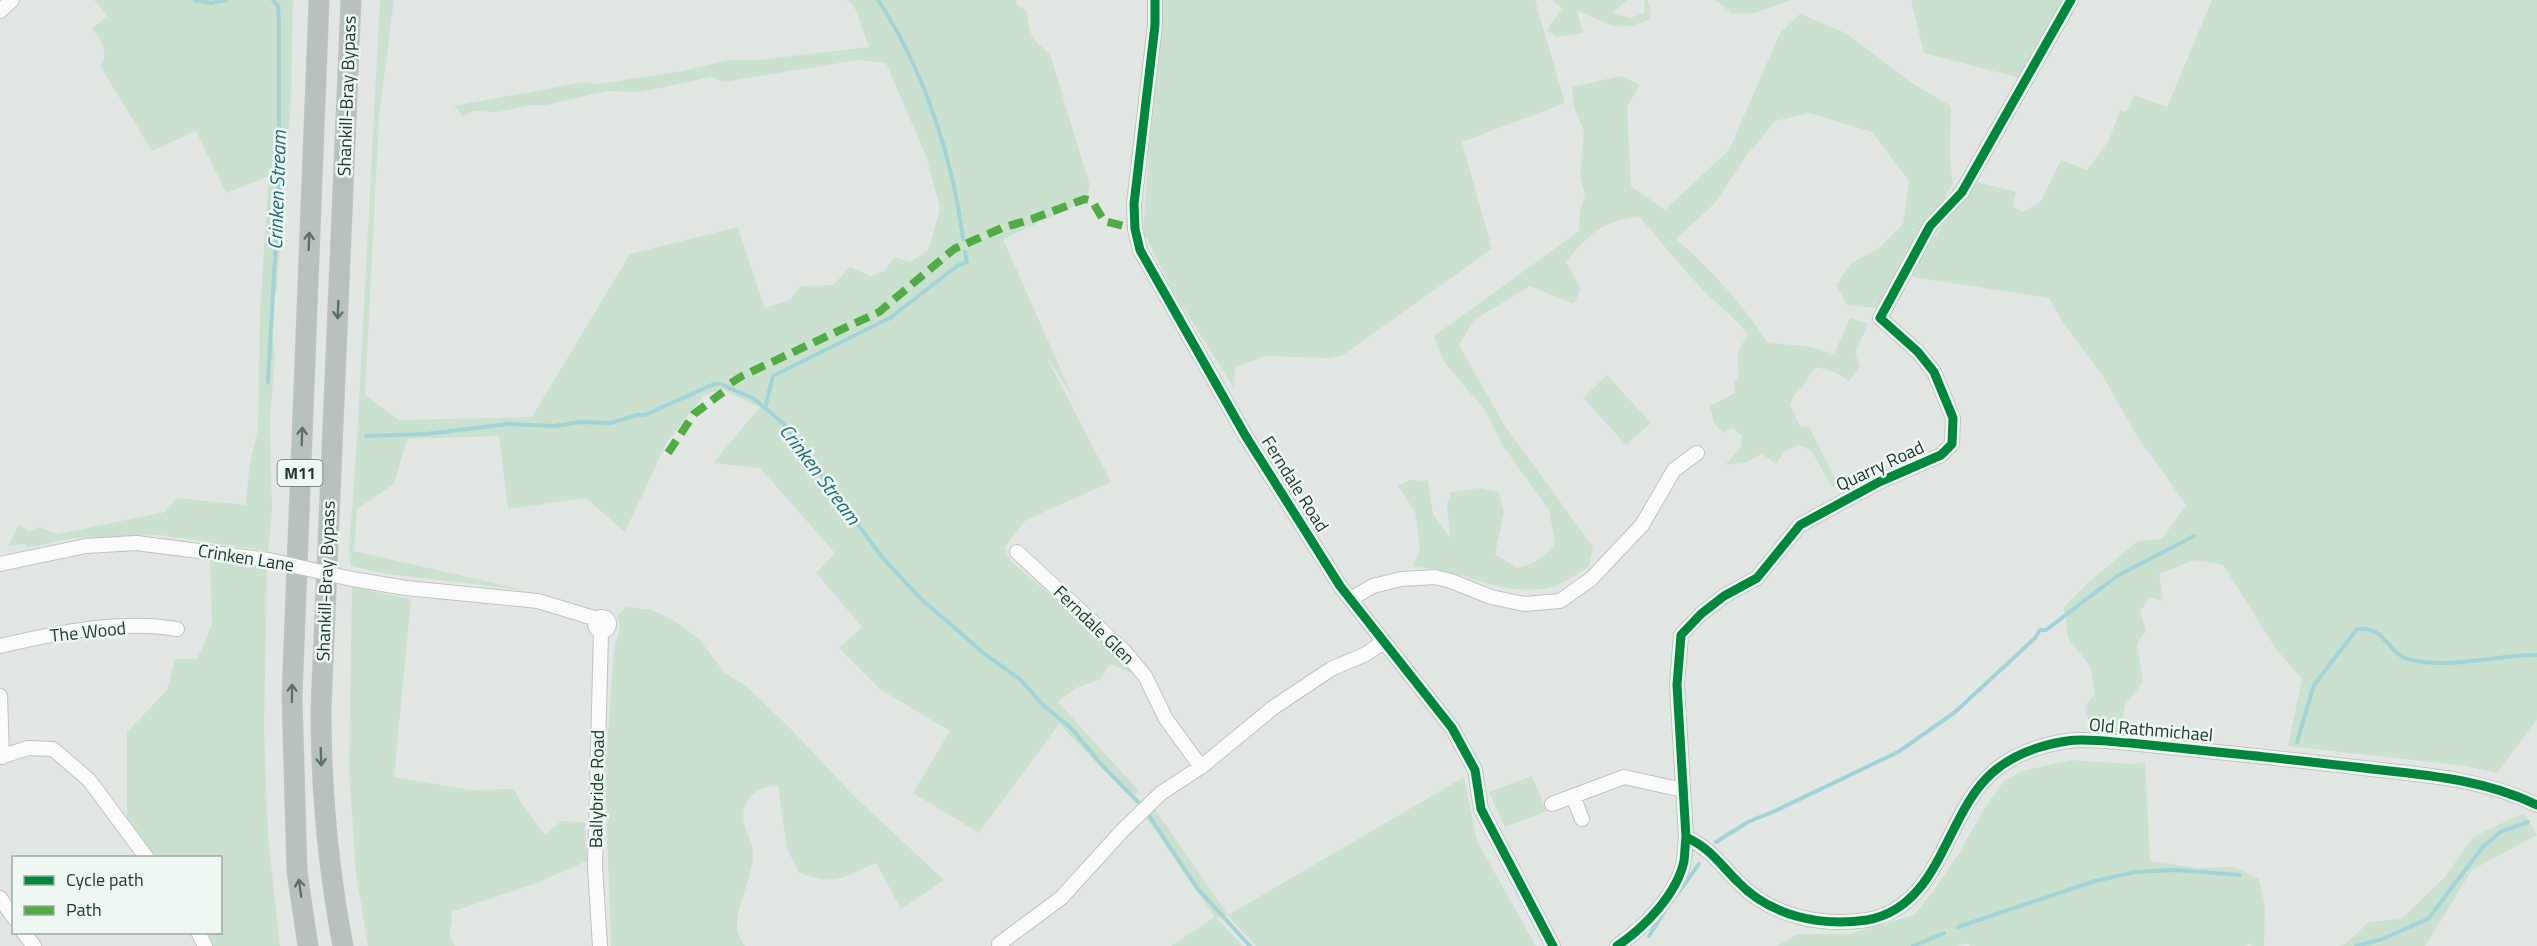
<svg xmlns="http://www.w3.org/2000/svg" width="2537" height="946" viewBox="0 0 2537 946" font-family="'Titillium Web',sans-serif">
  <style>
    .green { fill: #cae1cf }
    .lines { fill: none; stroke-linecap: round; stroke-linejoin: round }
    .stream { stroke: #a1d3d7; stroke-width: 4 }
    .minor-casing { stroke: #bfc4c1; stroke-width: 16 }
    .highway-casing { stroke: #bbc4c1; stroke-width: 21 }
    .minor { stroke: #fbfbfb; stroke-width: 14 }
    .highway { stroke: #b9c1bf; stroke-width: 18 }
    .minor-bridge-casing { stroke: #bfc4c1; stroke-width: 16; stroke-linecap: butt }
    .minor-bridge { stroke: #fbfbfb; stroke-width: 14 }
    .quiet { stroke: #52ac45; stroke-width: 8; stroke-dasharray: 15 8; stroke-linecap: butt }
    .cycleway-casing { stroke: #eff7f2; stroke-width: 13 }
    .cycleway { stroke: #00873e; stroke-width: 9 }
    .oneway { stroke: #5d706a }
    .labels { text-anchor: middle; stroke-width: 5; stroke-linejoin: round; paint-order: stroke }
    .shield { fill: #eff7f2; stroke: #5e736b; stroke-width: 1.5 }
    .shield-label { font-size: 16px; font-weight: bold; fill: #203a31 }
    .street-label { font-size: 18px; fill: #203a31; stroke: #eff7f2 }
    .water-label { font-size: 20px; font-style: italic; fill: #196e77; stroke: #eff7f2 }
  </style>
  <rect width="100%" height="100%" fill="#e2e7e4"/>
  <path class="green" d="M94,0H293L291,99L277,287L270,321L275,354L270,419L272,512L268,551L160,535L74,538L26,548L25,544L8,546L19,525L29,531L39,527L57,534L165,512L177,498L246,505L249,468L258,428L260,312L269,176L226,193L196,131L152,151L100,66C110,52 101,41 92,28L107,16Z
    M380,0H394L379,116L365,395L399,420L532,417L630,254L738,227L765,308L790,300L800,286L833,285L850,267L870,276L885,271L894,257L911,262L929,249L940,208L926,156L886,63L858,60L723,82L712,77L640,92L607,91L546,105H531L498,112L473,111L463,116L454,106L585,82L598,84L683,71L729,60H757L869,47L854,6L847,0H1016L1017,5L1027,11C1029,35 1031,38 1050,54L1090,186L1086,201L1003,239L1073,397L1046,356L1111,482L1026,520L1004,548L1011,561L1122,657L1138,676L1110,664L1101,679L1076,688L1058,702L1139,791L1131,798L1059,724L979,833L913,793L950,731L881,690L839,648L862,627L816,573L835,553L760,468L713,463L760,407L721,389L704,395L666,444L625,532L586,498L508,509L499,436L407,439L394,484L357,509L354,551L524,590L387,574L351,566L349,550L357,440Z
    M1159,0H1535L1565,103L1462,142L1492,249L1343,355L1330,358L1265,356L1235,368L1234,388L1172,290L1143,231Z
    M1552,0H1627L1613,13L1630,18L1644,13L1645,0H1647L1651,11L1649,20C1615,34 1608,23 1577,10L1583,33L1557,37L1547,30L1562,8Z
    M1715,0H1791L1755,13L1733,14Z
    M1911,0H2063L2020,78L1924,53Z
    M2212,0H2537V719L2497,773L2466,766L2288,746L2302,679L2276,649L2223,565L2194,560L2159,574L2163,601L2149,598L2140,612L2146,630L2137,644L2143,682L2125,705L2120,732L2091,730L2085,706L2095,694L2090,666L2068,638L2064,607L2091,580L2138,541L2162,539L2186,505L2135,433L2104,378L2062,321L2049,298L1907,276L1974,181L2016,192L2013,207L2023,212L2041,201L2061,160L2087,170L2109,140L2120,110L2126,112L2134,95L2167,107Z
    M1800,14L1846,33L1915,85L1951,106L1950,157L1953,184L1876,308L1847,305L1836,285L1852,263L1879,248L1903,224L1909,181L1872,132L1809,113L1775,121L1744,159L1715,203L1676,239C1709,267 1745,307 1768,343L1807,346L1834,354L1850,318L1868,324L1855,353L1860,367L1849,381L1835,372L1816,367C1810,374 1802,390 1795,394L1790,405L1800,426L1809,427L1838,484L1832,487L1811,450L1798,445L1785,451L1776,464L1762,454L1745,463L1725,465L1741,447L1742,435L1733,428L1723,433L1714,423L1710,406L1735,393L1734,382L1739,375C1736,359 1737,349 1748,336C1739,320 1714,302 1700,287C1679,264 1659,240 1639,216C1600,223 1591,232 1566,262L1581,289L1574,304L1530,286L1474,320L1459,345L1503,423L1593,547L1589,567C1577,573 1564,584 1551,587C1503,599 1461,568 1413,567L1420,549L1415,512L1398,486L1410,480L1428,481L1433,514L1450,538L1447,504L1451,492L1479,488L1499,492L1504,512L1495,554L1517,568C1535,564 1545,558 1555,543L1549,510L1503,446L1485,410L1444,362L1434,336L1579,231L1580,211L1585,195L1580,175L1584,131L1574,108L1572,87L1621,76L1640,85L1627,107L1631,186L1665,210L1729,150L1780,33Z
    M1607,375L1651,423L1626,445L1583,398Z
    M210,558L267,569L264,730L268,836L280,946H211L204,933L220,932V858L151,857L127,825V732L167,690L175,659H197L212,625Z
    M352,587L411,599L394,777L471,790L514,789L520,801L545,835L561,821L585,822L587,861L534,884L451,912L452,921L449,934L455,946H368L356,874L349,770Z
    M627,607L652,610L675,621L700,640L724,672L747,687L791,729L854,796L944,880L901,909L876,863C840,878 838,886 799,873L787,849L778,786C764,786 751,791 745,806C738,825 754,838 753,856C752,880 736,904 737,929C737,934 742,941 745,946H611L605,773L614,651L620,627L617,616Z
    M2070,760L2131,764L2145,762L2150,861L2198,868L2234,867L2259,879L2265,907L2264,946H2250L2256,942L2245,946H1970L1968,943L1957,946H1777L1798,934H1850L1914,915L1938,885L1959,853L1986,806L2004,781L2023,771Z
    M1532,776L1547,811L1505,827L1489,792Z
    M1464,777L1477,841L1536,946H1256L1227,915L1216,918L1243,946H1171L1215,917L1143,813L1152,805L1228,915Z
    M2524,813L2537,835L2472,870L2425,946H2338L2345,944L2369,922L2401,919L2445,877L2473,837Z"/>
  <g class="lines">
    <path class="stream" d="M195,0L211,3L226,0
      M878,0C923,68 953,158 963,239
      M268,382L279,186V26L278,6L273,0
      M765,408L773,376L890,318L957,266L967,262L965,252
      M366,436L426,434L508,424L554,426L582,422L611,423L637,415H645L714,384H720L753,398L783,423L882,557L921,599L986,655L1020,679L1042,704L1072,729L1101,764L1141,805
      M2297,742L2314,685L2357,629C2386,625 2387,655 2411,660C2451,669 2496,655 2537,655
      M1150,817L1197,888L1250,946
      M1716,842L1748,822L1775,811L1898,752L1954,713L2035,638L2040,630H2046L2117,576L2194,536
      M1675,897L1699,864
      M1958,927L2095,881L2135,872L2174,870L2240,875
      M1649,936L1665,911
      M1913,946L1944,933
      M2356,946L2380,940L2428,919L2482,848L2500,832L2528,822"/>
    <defs>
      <path id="minor" d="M1155,0V25L1134,204L1135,229L1140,250L1245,435L1340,586L1452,728L1475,770L1481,809L1553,946
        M0,11L12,0
        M1017,552L1124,651L1145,676L1166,719L1201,767
        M0,564L86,546L136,543L269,560
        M352,579L406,588L538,601L597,619
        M1352,598L1373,586L1401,579L1435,577L1451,581L1491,597L1524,604L1560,601L1591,579L1642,525L1674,470L1697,453
        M595 624a7 7 0 1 1 14 0a7 7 0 1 1-14 0Z
        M0,646C56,633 120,619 177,629
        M0,696L2,757
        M0,757L28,748L53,749L89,780L147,858
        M1573,796L1582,819
        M1552,804L1624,777L1683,790
        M1686,837C1711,849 1719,863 1737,881C1770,916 1820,927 1867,920C1941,907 1945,814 1992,773C2012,755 2041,745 2067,741C2087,738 2110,742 2130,743C2159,746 2188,749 2217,752C2269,757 2320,763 2372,769C2428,775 2486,780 2537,805
        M0,898L14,918
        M23,932L34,946
        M198,932L205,946
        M999,944L1061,898L1122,831L1161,793L1201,767L1274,707L1331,669L1366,654L1383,642
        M600,946L595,866L601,632
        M1617,946C1644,928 1677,894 1684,861C1685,853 1685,845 1686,837L1677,685L1681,635L1701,614L1724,596L1757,578L1800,525L1879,482L1941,455L1952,444L1953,418L1934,372L1918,352L1880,318L1930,226L1962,192L2071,0"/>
      <path id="highway" d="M308,946L297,872L292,696L319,0
        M343,946C328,868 321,789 321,709L351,0"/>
    </defs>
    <use href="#minor" class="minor-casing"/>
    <use href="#highway" class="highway-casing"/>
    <use href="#minor" class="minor"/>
    <use href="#highway" class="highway"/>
    <defs>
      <path id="minor-bridge" d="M269,560L352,579"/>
    </defs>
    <use href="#minor-bridge" class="minor-bridge-casing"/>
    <use href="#minor-bridge" class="minor-bridge"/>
    <path class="quiet" d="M731,383L742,376L879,312L954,249L1002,228L1032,219L1085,199L1092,201L1104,221L1135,229
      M668,453L694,414L723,392"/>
    <defs>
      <path id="cycleway" d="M1155,0V25L1134,204L1135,229L1140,250L1245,435L1340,586L1452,728L1475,770L1481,809L1553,946
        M1686,837C1711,849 1719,863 1737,881C1770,916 1820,927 1867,920C1941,907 1945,814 1992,773C2012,755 2041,745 2067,741C2087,738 2110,742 2130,743C2159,746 2188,749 2217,752C2269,757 2320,763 2372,769C2428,775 2486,780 2537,805
        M1617,946C1644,928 1677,894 1684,861C1685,853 1685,845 1686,837L1677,685L1681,635L1701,614L1724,596L1757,578L1800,525L1879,482L1941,455L1952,444L1953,418L1934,372L1918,352L1880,318L1930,226L1962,192L2071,0"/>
    </defs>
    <use href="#cycleway" class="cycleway-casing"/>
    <use href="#cycleway" class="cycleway"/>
  </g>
  <defs><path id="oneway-shaft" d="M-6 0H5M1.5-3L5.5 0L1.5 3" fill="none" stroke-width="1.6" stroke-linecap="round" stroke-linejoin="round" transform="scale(1.5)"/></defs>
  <g class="oneway">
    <use href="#oneway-shaft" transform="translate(309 241) rotate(-88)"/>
    <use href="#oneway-shaft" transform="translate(338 310) rotate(92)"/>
    <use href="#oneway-shaft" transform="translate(302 436) rotate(-88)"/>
    <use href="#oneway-shaft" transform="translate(292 693) rotate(-89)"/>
    <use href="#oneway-shaft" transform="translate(321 757) rotate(88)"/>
    <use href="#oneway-shaft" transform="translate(300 888) rotate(-98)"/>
  </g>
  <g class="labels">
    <rect class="shield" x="277.5" y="460" width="45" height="26" rx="4.5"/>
    <g class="shield-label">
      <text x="300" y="479">M11</text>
    </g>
    <g class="street-label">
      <text transform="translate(347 96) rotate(-88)" y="6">Shankill-Bray Bypass</text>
      <text transform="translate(1880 466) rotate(-25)" y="6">Quarry Road</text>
      <text transform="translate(1295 484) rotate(58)" y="6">Ferndale Road</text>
      <text transform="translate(246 558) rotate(9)" y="6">Crinken Lane</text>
      <text transform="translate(326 581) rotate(-88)" y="6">Shankill-Bray Bypass</text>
      <text transform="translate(1094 625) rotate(44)" y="6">Ferndale Glen</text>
      <text transform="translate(88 632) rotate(-6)" y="6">The Wood</text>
      <text transform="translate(2151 730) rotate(5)" y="6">Old Rathmichael</text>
      <text transform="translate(597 789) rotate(-89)" y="6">Ballybride Road</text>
    </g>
    <g class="water-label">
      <text transform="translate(277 190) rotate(-88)" y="7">Crinken Stream</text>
      <text transform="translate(820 474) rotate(53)" y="7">Crinken Stream</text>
    </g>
  </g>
  <rect x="12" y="856" width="210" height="78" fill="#eff7f2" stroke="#9caba5" stroke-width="1.5"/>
  <rect x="24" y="876" width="30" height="9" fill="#00873e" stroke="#9caba5" stroke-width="1.5"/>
  <text x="66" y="886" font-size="18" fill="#203a31">Cycle path</text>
  <rect x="24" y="906" width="30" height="9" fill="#52ac45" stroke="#9caba5" stroke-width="1.5"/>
  <text x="66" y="916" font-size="18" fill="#203a31">Path</text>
</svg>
